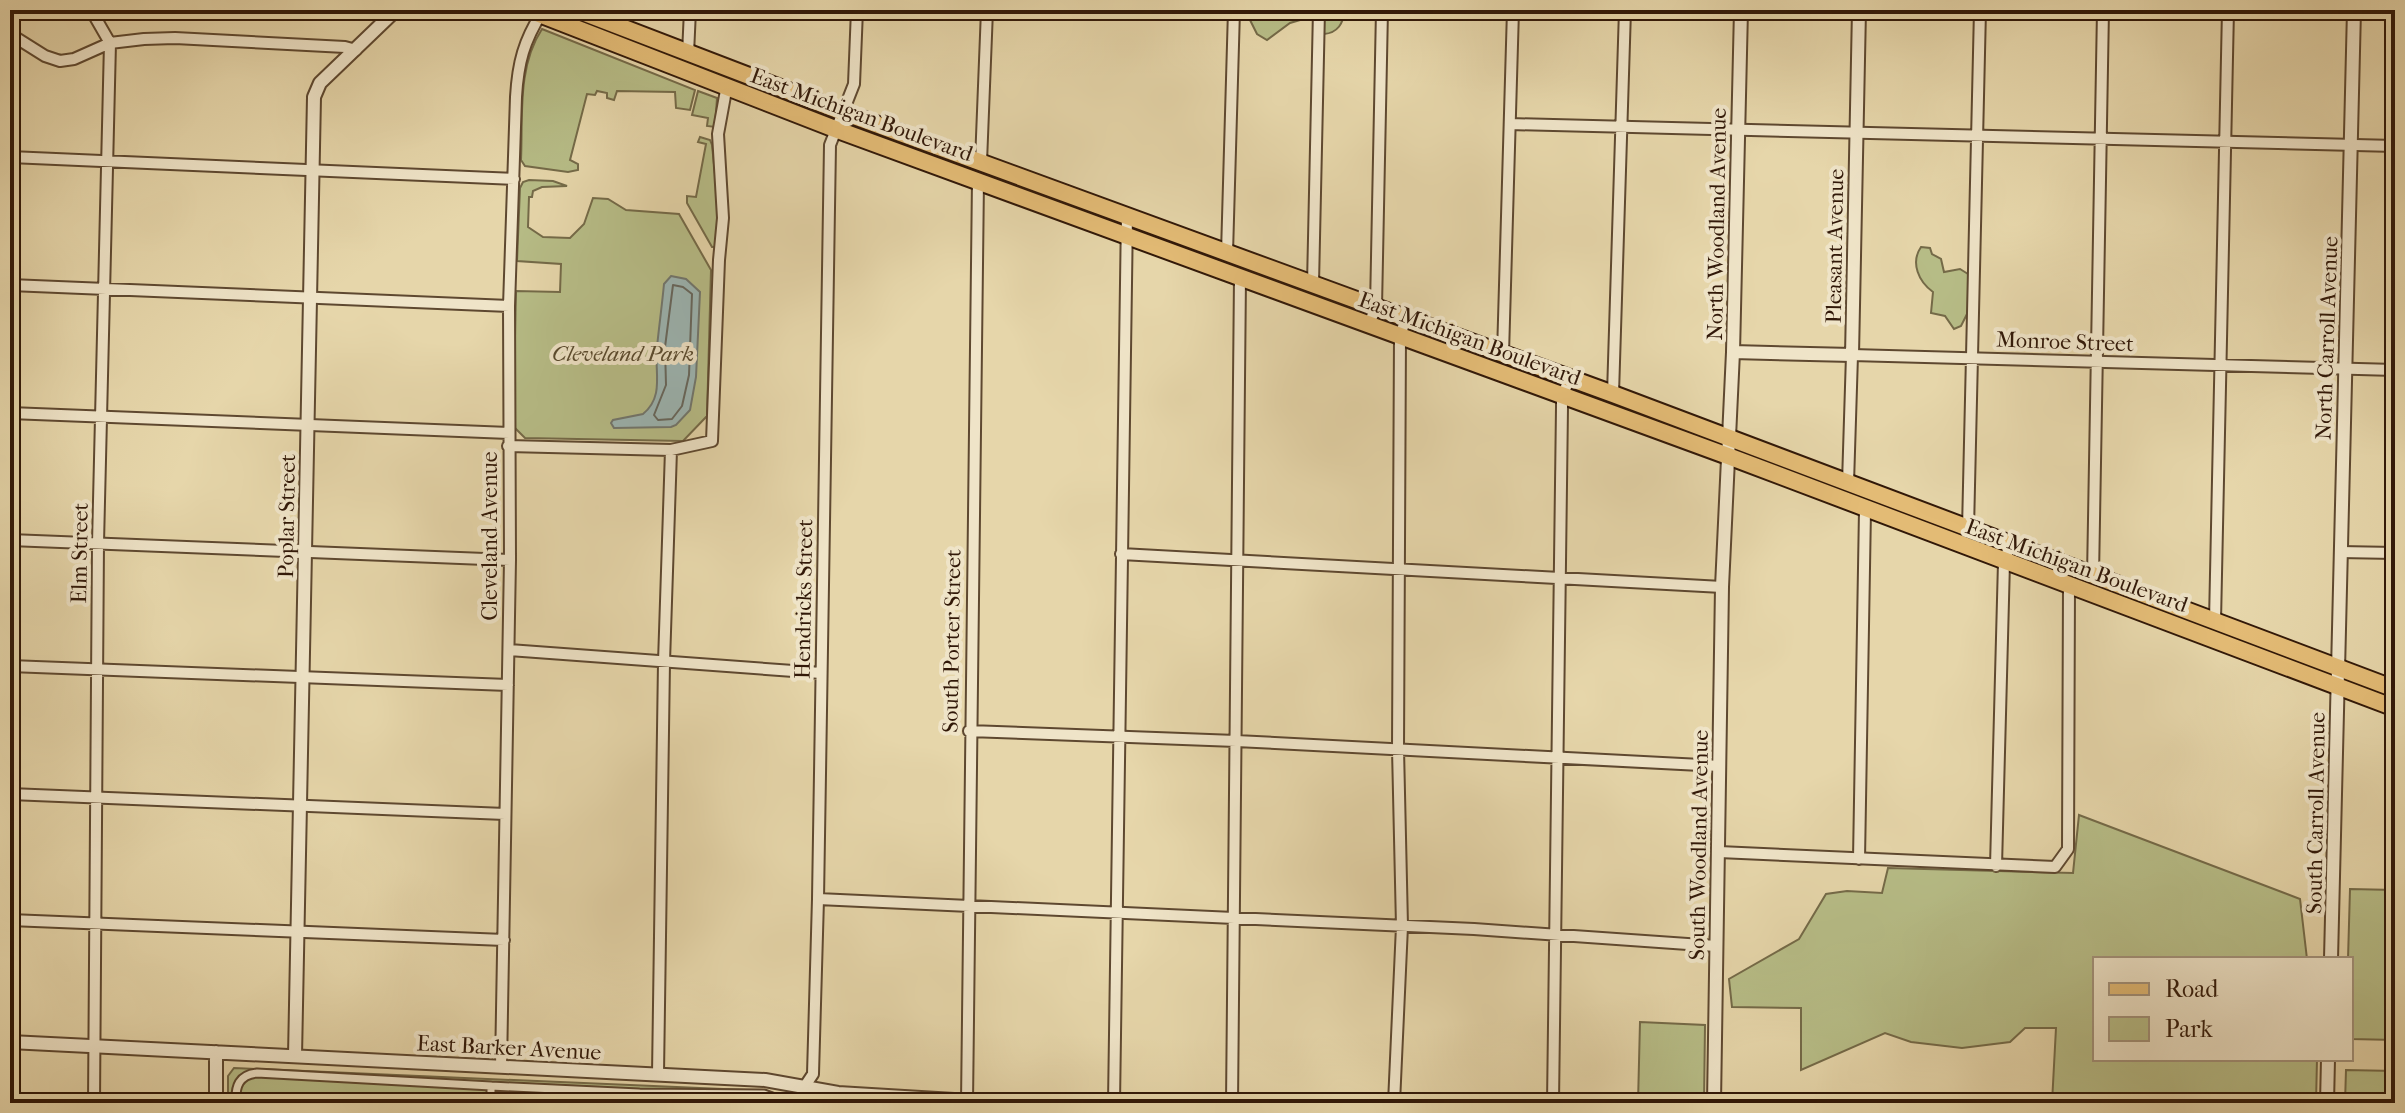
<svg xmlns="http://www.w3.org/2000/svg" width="2405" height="1113" viewBox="0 0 2405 1113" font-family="'IM FELL French Canon',serif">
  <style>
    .green { fill: #b7bd87; stroke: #746a48; stroke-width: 2 }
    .water { fill: #9cb6b4; stroke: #71776f; stroke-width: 2 }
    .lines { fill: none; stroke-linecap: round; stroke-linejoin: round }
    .shore { stroke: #66675e; stroke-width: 2 }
    .pedestrian-casing { stroke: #5e4830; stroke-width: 11 }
    .minor-casing { stroke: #5e4830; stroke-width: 14 }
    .tertiary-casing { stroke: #5e4830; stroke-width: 16 }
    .primary-casing { stroke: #311808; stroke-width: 20 }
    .pedestrian { stroke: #efe4c8; stroke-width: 7 }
    .minor { stroke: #efe4c8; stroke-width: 10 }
    .tertiary { stroke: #efe4c8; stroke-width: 12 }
    .primary { stroke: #e3bb75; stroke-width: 16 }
    .labels { text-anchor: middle; stroke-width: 8; stroke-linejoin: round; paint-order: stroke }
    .street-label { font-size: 22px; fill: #311808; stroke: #efe4c8 }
    .park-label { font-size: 22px; font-style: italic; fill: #594a2e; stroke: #efe4c8 }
  </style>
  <rect width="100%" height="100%" fill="#e6d6aa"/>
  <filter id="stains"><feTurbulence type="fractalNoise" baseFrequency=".0025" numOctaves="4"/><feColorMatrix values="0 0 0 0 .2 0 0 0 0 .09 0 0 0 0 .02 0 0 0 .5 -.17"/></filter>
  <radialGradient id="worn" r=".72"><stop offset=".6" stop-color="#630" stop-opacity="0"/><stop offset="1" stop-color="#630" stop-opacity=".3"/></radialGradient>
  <path class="green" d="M1245,10H1343C1345,23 1337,33 1324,34L1317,15L1290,23L1267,40L1257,34Z
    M542,29L695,90L690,110L676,108L675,92L617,91L614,100L607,98V93L597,91L595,95L587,94L570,160L578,164V170L568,172L525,166L521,160C523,117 517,67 542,29Z
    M698,91L717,98L715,127L707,126L708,118L692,115Z
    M700,137L710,140L712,145L719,214L718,245L715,247H712L687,203V196L696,197L706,144L698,142Z
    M529,180L553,181L567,186L542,187L533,191L532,197H529L528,227L543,237L570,238L584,224L593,198L608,199L626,210L679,214L711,270L707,416L683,441L525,438L513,426L516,291L560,292L561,264L517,261L520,188L523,182Z
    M1921,247L1930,248L1932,254L1941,259L1944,272L1960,269L1968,274C1970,287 1966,297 1969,310L1961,326L1954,329L1945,316L1931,313L1933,292C1919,282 1910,263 1921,247Z
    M2079,815L2300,899L2307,959H2095V1059H2317L2316,1103H2052L2056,1028H2025L2010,1042L1962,1048L1911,1042L1885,1033L1801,1070V1008L1732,1007L1729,979L1799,939L1826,894L1847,891L1882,893L1888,868L2073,873Z
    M2350,889L2395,890V1040L2351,1039V959H2348Z
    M1640,1022L1705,1025L1704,1103H1638Z
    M234,1068L767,1091L797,1101L828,1103H228V1076Z
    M2346,1070L2395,1071V1103H2345Z"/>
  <path class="water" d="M671,276L686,279L700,292L696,377L690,410L676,425L671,427L614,428L611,423L613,420L643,414C665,396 654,371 657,347C659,327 662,305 664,284Z"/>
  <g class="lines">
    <path class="shore" d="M673,285L683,287L692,294L689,375L682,406L672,419L658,420L654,415L666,385L665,347Z"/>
    <defs>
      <path id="pedestrian" d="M491,1086L639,1093V1103
        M639,1093L764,1094L788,1103
        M236,1103C235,1086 239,1075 257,1073L491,1086V1103
        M796,1103L805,1087"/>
      <path id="minor" d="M91,10L110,43L98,543L94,1103
        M10,34L45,56L60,61L74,59L110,43L144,39L175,38L345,47L356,50
        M688,54L690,10
        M1510,124L2395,146
        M10,157L514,179
        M981,162L987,10
        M1227,253L1234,10
        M1313,284L1319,10
        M10,285L509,306
        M1369,324L1376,307L1382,10
        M1503,354L1513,10
        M1613,394L1625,10
        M10,413L509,433
        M508,446L671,450L712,441L719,260L723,218L718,134L727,85
        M1848,483L1852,355L2395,370
        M1968,529L1980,10
        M10,540L510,560
        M2340,552L2395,553
        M1121,554L1722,587
        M2093,576L2103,10
        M2215,621L2228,10
        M509,650L821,673
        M10,666L508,685
        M969,731L1236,741L1720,766
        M10,794L505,814
        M1719,852L2055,867L2068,849L2069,585
        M1859,859L1865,510
        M1996,866L2004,562L2010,545
        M818,899L1474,929L1716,946
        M10,920L504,940
        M501,1067L510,560L509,306L516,97C518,62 524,41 542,12
        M658,1074L664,662L671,450
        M805,1086L813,1074L818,899L830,145L854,84L857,10
        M967,1103L978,180
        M1114,1103L1127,215
        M1232,1103L1240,277
        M1394,1103L1402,926L1398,749L1400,335L1406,319
        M1553,1103L1562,407V395L1570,379"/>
      <path id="tertiary" d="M1733,352L1852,355L1859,10
        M2331,959L2354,10
        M10,1042L765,1080L838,1093L1004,1103
        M295,1056L314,97L320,83L396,10
        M216,1103V1052
        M1714,1103L1722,587L1733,352L1741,10
        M2327,1103L2328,1059"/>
      <path id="primary" d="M529,10L835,129L1728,456L2395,708
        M577,10L843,112L1613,394L2395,689"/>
    </defs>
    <use href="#pedestrian" class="pedestrian-casing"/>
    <use href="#minor" class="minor-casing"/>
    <use href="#tertiary" class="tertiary-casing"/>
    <use href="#primary" class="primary-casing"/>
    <use href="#pedestrian" class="pedestrian"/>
    <use href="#minor" class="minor"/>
    <use href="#tertiary" class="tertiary"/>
    <use href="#primary" class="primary"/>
  </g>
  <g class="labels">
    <g class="street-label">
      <text transform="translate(862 114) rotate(20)" y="8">East Michigan Boulevard</text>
      <text transform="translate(1716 224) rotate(-89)" y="8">North Woodland Avenue</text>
      <text transform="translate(1834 246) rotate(-89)" y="8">Pleasant Avenue</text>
      <text transform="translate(1470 338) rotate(20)" y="8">East Michigan Boulevard</text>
      <text transform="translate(2326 338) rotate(-88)" y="8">North Carroll Avenue</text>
      <text transform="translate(2065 341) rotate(2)" y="8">Monroe Street</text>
      <text transform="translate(286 516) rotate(-89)" y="8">Poplar Street</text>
      <text transform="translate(489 536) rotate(-90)" y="8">Cleveland Avenue</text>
      <text transform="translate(79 553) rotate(-89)" y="8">Elm Street</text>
      <text transform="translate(2077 565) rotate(20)" y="8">East Michigan Boulevard</text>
      <text transform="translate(803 599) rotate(-89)" y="8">Hendricks Street</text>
      <text transform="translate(951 641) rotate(-89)" y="8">South Porter Street</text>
      <text transform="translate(2315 813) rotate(-89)" y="8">South Carroll Avenue</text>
      <text transform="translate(1698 845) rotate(-89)" y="8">South Woodland Avenue</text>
      <text transform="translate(509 1047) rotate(3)" y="8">East Barker Avenue</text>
    </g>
    <g class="park-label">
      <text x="623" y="361">Cleveland Park</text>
    </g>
  </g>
  <rect width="2405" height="1113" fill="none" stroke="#e6d6aa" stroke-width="40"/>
  <rect x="12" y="12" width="2381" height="1089" fill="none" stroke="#311808" stroke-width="4"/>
  <rect x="20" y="20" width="2365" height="1073" fill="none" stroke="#311808" stroke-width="2"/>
  <rect x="2093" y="957" width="260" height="104" fill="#efe4c8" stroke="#a3927b" stroke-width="2"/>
  <rect x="2109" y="983" width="40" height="12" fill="#e3bb75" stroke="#a3927b" stroke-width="2"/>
  <text x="2165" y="997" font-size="24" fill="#311808">Road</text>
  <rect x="2109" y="1017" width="40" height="24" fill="#b7bd87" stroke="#a3927b" stroke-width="2"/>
  <text x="2165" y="1037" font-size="24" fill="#311808">Park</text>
  <rect width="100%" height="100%" filter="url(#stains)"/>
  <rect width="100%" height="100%" fill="url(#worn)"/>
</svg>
